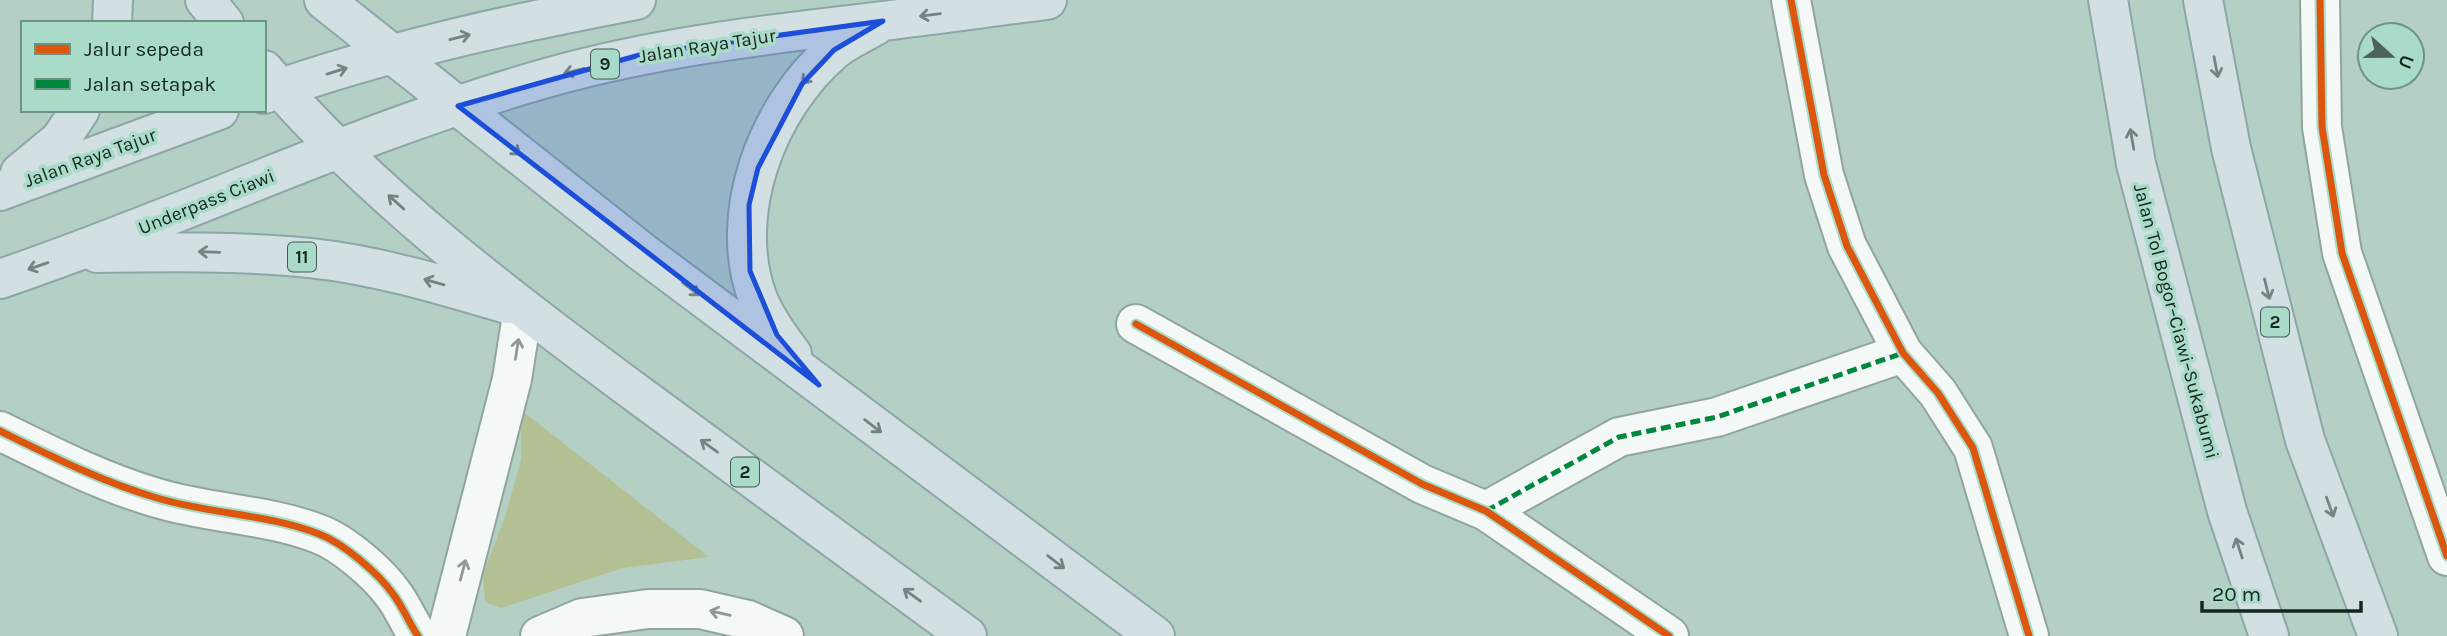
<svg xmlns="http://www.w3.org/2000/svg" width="2447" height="636" viewBox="0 0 2447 636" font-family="Karla,sans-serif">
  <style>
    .green { fill: #b2c094 }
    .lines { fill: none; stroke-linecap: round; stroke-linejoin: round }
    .street-casing { stroke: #90a59d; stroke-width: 42 }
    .highway-casing { stroke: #8da6a6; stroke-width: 42 }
    .street { stroke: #f4f8f6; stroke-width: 38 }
    .highway { stroke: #d2e0e4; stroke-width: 38 }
    .quiet { stroke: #00873e; stroke-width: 5; stroke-dasharray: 10 5; stroke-linecap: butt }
    .cycleway-casing { stroke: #a9dbc8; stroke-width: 11 }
    .cycleway { stroke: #dd560d; stroke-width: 7 }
    .oneway { stroke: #738482 }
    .oneway2 { stroke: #8f9a96 }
    .marked { fill: #1d4ed8; fill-opacity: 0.2; stroke: #1d4ed8; stroke-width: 5; stroke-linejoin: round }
    .labels { text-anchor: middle; stroke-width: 7; stroke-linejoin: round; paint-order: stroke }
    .shield { fill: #a9dbc8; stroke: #415d52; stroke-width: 2 }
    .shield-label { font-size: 18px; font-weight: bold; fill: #142720 }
    .street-label { font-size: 19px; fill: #142720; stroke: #a9dbc8 }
  </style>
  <rect width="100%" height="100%" fill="#b4d0c5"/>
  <path class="green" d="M521,410L709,557L623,568L501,608L485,602L483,574L505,517L521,460Z"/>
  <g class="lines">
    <defs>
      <path id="street" d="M1791,0L1824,175L1847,246L1903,353L1938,393L1973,448L2029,636
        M2320,0L2322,127L2342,253L2447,556
        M1136,324L1422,484L1486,511L1669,636
        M0,431C51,456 102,482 157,498C210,514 268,514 319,534C343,543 378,573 393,594C403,607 409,623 418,636
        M1486,511L1619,437L1717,417L1903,353
        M446,636L512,379L523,309
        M540,636L582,618L648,609H700L748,620L784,636"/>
      <path id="highway" d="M205,0L224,23
        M324,0L642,252L1155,636
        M2108,0L2136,164L2227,511L2269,636
        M2203,0L2231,148L2305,440L2378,636
        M112,23L113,0
        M264,70C373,197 509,299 643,398C751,477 859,557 967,636
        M264,94C385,51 510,24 636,0
        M20,173L60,140L80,110
        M0,191L219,110
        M97,253C168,252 240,251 310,258C377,265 443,285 507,304
        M0,279C185,216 361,130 550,77C650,49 753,36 857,24C920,17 983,8 1047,0
        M792,354C779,337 766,319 758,299C726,215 767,108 833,51C845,41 861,34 875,26"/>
    </defs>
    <use href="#street" class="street-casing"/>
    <use href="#highway" class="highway-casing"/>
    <use href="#street" class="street"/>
    <use href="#highway" class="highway"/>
    <path class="quiet" d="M1486,511L1619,437L1717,417L1903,353"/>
    <defs>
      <path id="cycleway" d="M1791,0L1824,175L1847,246L1903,353L1938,393L1973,448L2029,636
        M2320,0L2322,127L2342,253L2447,556
        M1136,324L1422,484L1486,511L1669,636
        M0,431C51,456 102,482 157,498C210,514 268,514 319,534C343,543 378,573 393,594C403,607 409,623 418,636"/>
    </defs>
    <use href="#cycleway" class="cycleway-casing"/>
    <use href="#cycleway" class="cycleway"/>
  </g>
  <defs><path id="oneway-shaft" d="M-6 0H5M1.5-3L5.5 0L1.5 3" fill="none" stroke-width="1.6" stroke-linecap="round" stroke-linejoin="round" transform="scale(1.75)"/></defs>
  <g class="oneway">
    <use href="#oneway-shaft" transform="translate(930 15) rotate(173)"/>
    <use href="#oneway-shaft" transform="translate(460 37) rotate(-14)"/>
    <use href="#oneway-shaft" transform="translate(2216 67) rotate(79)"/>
    <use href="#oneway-shaft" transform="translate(337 71) rotate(-17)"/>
    <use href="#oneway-shaft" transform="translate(574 71) rotate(166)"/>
    <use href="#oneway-shaft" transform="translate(809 76) rotate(133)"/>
    <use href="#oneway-shaft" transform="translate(2132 139) rotate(-100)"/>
    <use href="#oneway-shaft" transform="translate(512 148) rotate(39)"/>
    <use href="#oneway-shaft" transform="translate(396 202) rotate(-138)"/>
    <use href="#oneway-shaft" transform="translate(209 252) rotate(-178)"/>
    <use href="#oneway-shaft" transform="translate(38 266) rotate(161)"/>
    <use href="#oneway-shaft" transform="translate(434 282) rotate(-164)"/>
    <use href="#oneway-shaft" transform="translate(691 289) rotate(37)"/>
    <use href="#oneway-shaft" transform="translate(2267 289) rotate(76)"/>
    <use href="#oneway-shaft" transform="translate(873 426) rotate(37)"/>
    <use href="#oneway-shaft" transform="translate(709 446) rotate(-144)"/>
    <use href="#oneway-shaft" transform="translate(2330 507) rotate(70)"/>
    <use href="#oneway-shaft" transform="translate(2239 548) rotate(-108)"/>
    <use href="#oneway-shaft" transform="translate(1056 562) rotate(37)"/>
    <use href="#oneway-shaft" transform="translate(912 595) rotate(-144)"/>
  </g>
  <g class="oneway2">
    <use href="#oneway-shaft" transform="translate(517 349) rotate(-81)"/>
    <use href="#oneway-shaft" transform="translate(463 570) rotate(-75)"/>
    <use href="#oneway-shaft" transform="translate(720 613) rotate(-167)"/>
  </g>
  <path class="marked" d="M883,21L834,50L802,84L758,168L749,205L750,271L777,335L819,385L458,106L643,54Z"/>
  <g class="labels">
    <g class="shield">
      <rect x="591" y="49.5" width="28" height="29" rx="5"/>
      <rect x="288" y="242.5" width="28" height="29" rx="5"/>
      <rect x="2261" y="307.5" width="28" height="29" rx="5"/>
      <rect x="731" y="457.5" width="28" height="29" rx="5"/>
    </g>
    <g class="shield-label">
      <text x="605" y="70">9</text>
      <text x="302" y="263">11</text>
      <text x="2275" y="328">2</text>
      <text x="745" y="478">2</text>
    </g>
    <g class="street-label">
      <text transform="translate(707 45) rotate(-9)" y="7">Jalan Raya Tajur</text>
      <text transform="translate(90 157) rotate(-20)" y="7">Jalan Raya Tajur</text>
      <text transform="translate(206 201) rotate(-22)" y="7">Underpass Ciawi</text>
      <text transform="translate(2177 321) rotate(75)" y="7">Jalan Tol Bogor–Ciawi–Sukabumi</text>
    </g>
  </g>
  <rect x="21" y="21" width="245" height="91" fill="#a9dbc8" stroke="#6d9385" stroke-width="2"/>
  <rect x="35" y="44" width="35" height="10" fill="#dd560d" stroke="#6d9385" stroke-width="2"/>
  <text x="84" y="56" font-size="21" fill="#142720">Jalur sepeda</text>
  <rect x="35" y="79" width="35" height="10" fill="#00873e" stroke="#6d9385" stroke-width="2"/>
  <text x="84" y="91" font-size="21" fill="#142720">Jalan setapak</text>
  <g transform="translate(2391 56) rotate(111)"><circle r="33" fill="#a9dbc8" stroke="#6d9385" stroke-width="2"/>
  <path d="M0-5L12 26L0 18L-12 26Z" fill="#4c625a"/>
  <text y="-10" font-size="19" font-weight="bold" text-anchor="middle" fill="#142720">U</text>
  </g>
  <path d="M2202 601v10h159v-10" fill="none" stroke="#142720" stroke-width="3.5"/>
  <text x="2212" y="601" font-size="21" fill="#142720" stroke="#a9dbc8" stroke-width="5" paint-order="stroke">20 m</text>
</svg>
